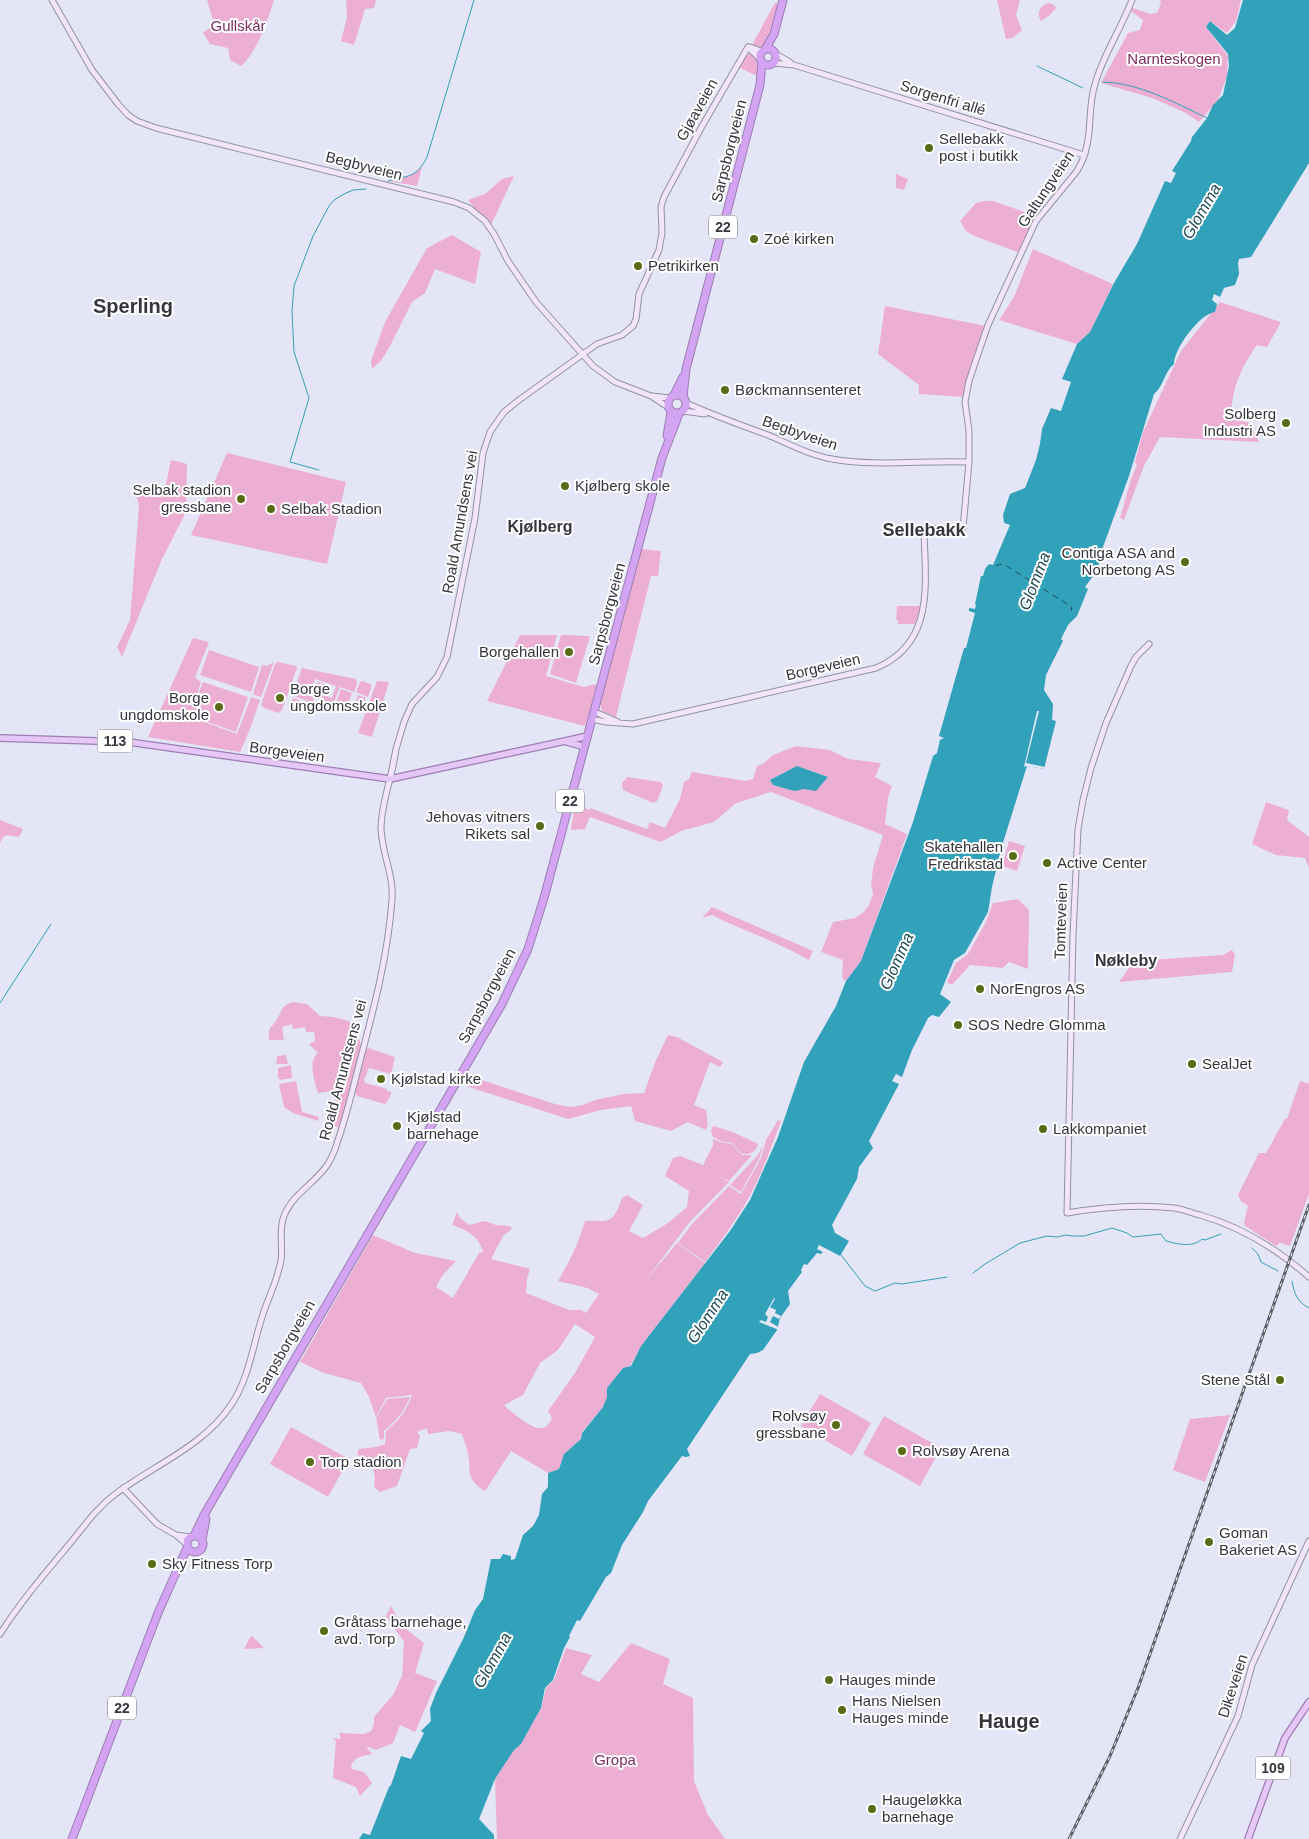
<svg xmlns="http://www.w3.org/2000/svg" width="1309" height="1839" viewBox="0 0 1309 1839" font-family="Helvetica,sans-serif">
  <style>
    .green { fill: #ecafd3; fill-rule: evenodd }
    .water { fill: #32a1ba }
    .pier { fill: #e4e6f7 }
    .lines { fill: none; stroke-linecap: round; stroke-linejoin: round }
    .stream { stroke: #32a1ba; stroke-width: 1 }
    .ferry { stroke: #1b4955; stroke-width: 1; stroke-dasharray: 6 5; stroke-linecap: butt }
    .secondary-casing { stroke: #9193a2; stroke-width: 7 }
    .primary-casing { stroke: #9c7eb3; stroke-width: 8 }
    .highway-casing { stroke: #9c7eb3; stroke-width: 9 }
    .secondary { stroke: #f2e4fb; stroke-width: 5 }
    .primary { stroke: #e5c8f7; stroke-width: 5.5 }
    .highway { stroke: #d3a4f2; stroke-width: 7 }
    .rail-casing { stroke: #5d5f68; stroke-width: 3 }
    .rail { stroke: #fff; stroke-width: 1; stroke-dasharray: 4; stroke-linecap: butt }
    .poi-dot { fill: #5a6b18; stroke: #fff; stroke-width: 2 }
    .labels { text-anchor: middle; stroke-width: 4; stroke-linejoin: round; paint-order: stroke }
    .shield { fill: #fff; stroke: #727277; stroke-width: 1 }
    .shield-label { font-size: 14px; font-weight: bold; fill: #35363d }
    .park-label { font-size: 15px; fill: #7f2b64; stroke: #fff }
    .street-label { font-size: 15px; fill: #35363d; stroke: #fff }
    .poi-label { font-size: 15px; fill: #35363d; stroke: #fff; text-anchor: start }
    .water-label { font-size: 16px; font-style: italic; fill: #1b4955; stroke: #fff }
    .neighbourhood-label { font-size: 16px; font-weight: bold; fill: #35363d; stroke: #fff }
    .quarter-label { font-size: 18px; font-weight: bold; fill: #35363d; stroke: #fff }
    .district-label { font-size: 20px; font-weight: bold; fill: #35363d; stroke: #fff }
  </style>
  <rect width="100%" height="100%" fill="#e4e6f7"/>
  <path class="green" d="M207,0H274C268,20 257,52 241,66L230,60L228,48L210,44L203,33L214,24Z
    M346,0H376L374,8L365,9L354,45L341,41L347,17Z
    M997,0H1020L1016,15L1022,30L1013,38L1006,39Z
    M1160,0H1241L1236,21L1227,33L1210,21L1206,27L1228,56L1227,76L1218,100L1199,122L1186,113L1152,98L1101,83L1128,33L1140,30L1143,20L1131,11L1132,8L1151,14L1157,13L1161,3Z
    M775,3L778,4L768,43C762,47 759,49 753,44L754,41Z
    M1049,3L1054,5L1056,8L1050,15L1041,21C1036,13 1040,5 1049,3Z
    M746,53L754,55L758,67L757,76L738,67Z
    M422,167L417,186L388,181L410,176Z
    M896,174L908,179L904,190L896,188Z
    M514,176L490,227L468,200L485,194L502,179Z
    M985,201H993L1033,215L1034,220L1020,251L1017,252L972,235L966,231L960,221L976,203Z
    M452,235L481,252L475,284L435,269L425,293L412,302L390,346L381,361L372,369L371,361L385,322L427,248Z
    M1033,249L1113,284L1090,332L1077,344L999,320L1014,297Z
    M1220,302L1281,322L1267,347L1257,345C1240,369 1232,388 1231,418L1250,423L1259,442L1160,437L1144,466L1124,520L1120,518L1131,479L1137,465L1135,462L1143,432L1181,351Z
    M885,306L986,326L964,397L919,394V385L878,354Z
    M227,453L346,482L327,564L191,535Z
    M171,460L187,464L186,512L162,559L122,657L117,647L130,620L139,506L136,495L165,489Z
    M641,549L661,551L658,576H651L616,717L602,711L600,703Z
    M897,606H921L915,624H898V620H896Z
    M520,635H557L546,676L584,687L595,684L598,688L585,726L487,701Z
    M561,635L590,636L576,683L550,674Z
    M193,638L209,642L195,677L201,682L190,716L203,682L248,697L236,732L191,716V717L237,734L251,697L260,700L250,729L240,752L148,737Z
    M209,650L259,667L251,692L200,675Z
    M274,662L261,697L253,694L262,665L267,666Z
    M278,662L296,666L297,668L282,710L278,713L264,708L261,705L275,664Z
    M302,668L356,679L357,683L354,692L340,687L332,707L329,706L328,709L318,705L322,694L332,698L336,686L315,679L309,695L314,698L312,703L292,695Z
    M363,681L372,685L368,697L356,692L360,682Z
    M377,681L389,682L372,737L358,733Z
    M318,682L331,686L329,693L326,694L315,690V686Z
    M341,689L352,693L345,712L334,708Z
    M358,695L366,698L361,711L353,708Z
    M293,698L312,705L311,708L301,704L298,710L290,707Z
    M796,746L830,750L848,759L881,763L875,777L892,786L888,798L885,824L907,834L861,961L846,981L842,978L843,960L821,952L833,922L855,918L864,912L869,905L873,894L871,885L873,868L883,835L771,792L736,803L714,822L681,831L661,842L590,817L585,829L571,830L575,804L589,810L590,808L647,829L650,822L665,828L680,799L684,782L689,779L692,772L745,781L753,779L757,766L763,764L773,755ZM797,766L828,777C803,789 802,794 773,785L770,780Z
    M627,777L661,782L663,786L657,801L653,803L623,790L622,783Z
    M1266,802L1289,810L1287,820L1309,837V868L1305,858L1276,855L1252,844Z
    M0,820L23,829L19,837L7,835L3,837L0,843Z
    M1009,841L1025,846L1017,871L1002,866Z
    M1018,899L1029,910L1028,969L1009,962L1003,968L970,965L952,985L947,982L956,963L968,954L986,922L993,903Z
    M712,907L813,951L809,960C778,942 744,931 712,915L702,918Z
    M1232,950L1235,955L1232,972L1119,982L1134,961L1223,955Z
    M293,1002L307,1004L320,1016L333,1017L349,1021L357,1032L362,1049L340,1128L325,1123V1118L338,1117L334,1091L318,1093C315,1081 307,1062 318,1053L309,1044L315,1041L314,1032H306L305,1027L293,1029L292,1024L282,1027L284,1040H269C268,1024 271,1030 277,1019C283,1009 281,1006 293,1002Z
    M668,1035L677,1037L723,1062L720,1067L710,1062L694,1105L706,1110L708,1124L706,1130L688,1122L671,1131L635,1121L631,1106L601,1110L568,1119L463,1085L469,1076L555,1104L571,1107L583,1105L595,1100L624,1094L644,1093L656,1060Z
    M368,1048L395,1057L391,1074L369,1068L364,1080L365,1083L387,1089V1091L392,1092L387,1102L385,1104L357,1096L354,1091L365,1051Z
    M286,1055L288,1064H276L277,1056Z
    M291,1065L292,1078L280,1080L278,1077V1068Z
    M296,1081L302,1112L319,1117L318,1121L293,1113L284,1107L279,1084Z
    M1300,1081L1309,1084V1194L1290,1246L1280,1243L1276,1246L1245,1226L1244,1222L1248,1206L1241,1201L1238,1195L1259,1153H1266L1285,1119H1287Z
    M778,1120L781,1121C771,1148 761,1176 747,1201C735,1222 720,1242 705,1262L678,1243L691,1225L729,1186L741,1194L761,1158L766,1140Z
    M713,1126L733,1132L758,1144C756,1153 750,1154 742,1154L732,1143L720,1141L713,1137L711,1131Z
    M713,1139L720,1142L732,1144L742,1155H752L729,1181L716,1175L729,1182L689,1223L646,1280L677,1243L705,1263L641,1346L630,1366L623,1368L607,1388V1397L603,1407L582,1432L581,1439L564,1454L559,1469L548,1473L511,1451L485,1491C466,1480 471,1472 468,1454C467,1447 464,1441 462,1434L449,1431L428,1434L427,1428L417,1432L420,1436L417,1448L410,1449L397,1486L380,1492L374,1487C377,1468 371,1465 357,1454L359,1449L376,1447L385,1444L386,1431C400,1419 405,1413 412,1395L386,1398L376,1417L369,1397L361,1383L324,1373L300,1362L373,1235L415,1253L456,1261L442,1276L436,1287L453,1298L479,1253L483,1252C478,1235 468,1231 452,1225L457,1212L460,1218L469,1225L485,1221L496,1225L510,1226L512,1229L503,1236L491,1259L530,1269L527,1279L526,1293L569,1310H581L586,1313L599,1294L587,1288L558,1281C569,1263 579,1242 585,1221C612,1221 612,1224 622,1198L627,1195L643,1205L629,1231L643,1238L668,1223L687,1207L689,1191L702,1185L704,1178L702,1185L689,1191L665,1176L673,1158L680,1156L703,1165L713,1145ZM575,1324L595,1337L575,1373L548,1411L552,1418C549,1423 547,1428 541,1428C531,1429 510,1411 504,1405L523,1395L540,1363L558,1350Z
    M763,1145L760,1157L741,1192L730,1185L758,1155Z
    M820,1394L871,1423L852,1456L801,1426Z
    M410,1397C404,1412 397,1420 384,1431V1439L380,1440L376,1418L387,1399Z
    M1230,1415L1205,1482L1173,1470L1190,1419Z
    M884,1416L941,1448L920,1486L863,1454Z
    M291,1427L349,1459L328,1497L270,1464Z
    M391,1606L401,1625L424,1643L415,1673L437,1681L415,1732L400,1725L393,1743L376,1750L366,1746L372,1754C363,1756 356,1756 351,1765L352,1769L364,1772L372,1783L360,1796L356,1787L333,1778L336,1741L333,1738L341,1739L339,1733L364,1734L371,1731L374,1724V1717L393,1695L402,1676L404,1642L386,1616Z
    M251,1636H252L264,1648L244,1649Z
    M631,1643L670,1659L663,1684L693,1698L694,1781L708,1815L725,1839H497L495,1779L514,1750L521,1744L541,1708L546,1688L554,1680L566,1648L592,1655L581,1674L599,1682Z"/>
  <path class="water" d="M1243,0H1309V163L1251,257L1239,259L1238,263L1239,274L1235,285L1224,288L1220,297L1214,294L1212,300L1217,304L1215,312C1199,314 1174,349 1174,364C1164,372 1164,386 1154,394L1129,476L1100,555L1101,558L1096,572L1085,587L1088,589L1077,616L1068,625L1061,639L1063,641L1046,675L1044,690L1053,704L1052,720L1056,721L1044,769L1027,766L1001,849L992,887L988,912L965,953L954,960L940,994L951,1002L939,1017L932,1015L928,1018L912,1050L902,1077L896,1074L892,1081L899,1084L869,1141L873,1148L859,1167L857,1179L832,1225L835,1233L849,1241L840,1256L819,1245L817,1249L823,1252L821,1254L817,1253L807,1265L804,1264L801,1270L802,1272L788,1291L790,1304L780,1318L777,1330L763,1350L757,1353L750,1354L687,1449L690,1456L686,1457L682,1456L648,1501L643,1512L622,1545L611,1573L606,1577L580,1621L577,1620L569,1636L570,1637L564,1648L553,1680L545,1688L541,1708L521,1744L514,1750L495,1779L479,1819L494,1835V1839H359L363,1833L370,1835L389,1787L391,1785L401,1756L411,1759L424,1733L421,1731L431,1721L430,1709L436,1693L464,1637L475,1610L483,1599L491,1559H500L503,1554L511,1556V1560L515,1559L523,1535L533,1526L539,1515L542,1494L548,1487V1473L559,1469L564,1454L581,1439L582,1433L603,1407L607,1397V1388L623,1368L631,1366L641,1346L730,1231L750,1200L778,1137L804,1062L836,1006L846,981L861,961L913,822L933,756L937,753L940,740L944,738L939,736L964,648H966L975,613L969,611V608L975,609L976,605L975,604L981,576H983L985,569L989,564L993,565L1010,525L1004,523L1003,515L1010,494L1025,488L1036,460L1040,444L1042,429L1051,408L1061,411L1071,382L1062,379L1077,344L1090,332L1114,283L1137,244L1165,181L1171,183L1176,173L1172,171L1191,141L1192,137L1207,118L1213,105L1223,95L1229,66L1228,54L1206,27L1210,21L1227,35L1235,28Z
    M797,766L828,777L816,791L804,789L795,791L787,789L773,785L770,780Z"/>
  <path class="pier" d="M1037,711H1039L1026,763L1045,767L1044,769L1026,766L1024,767Z
    M774,1298L775,1299L770,1307L776,1310L775,1313L781,1316L779,1319L773,1316L770,1322L780,1328L779,1330L759,1322L761,1320L766,1322L768,1317L765,1314Z"/>
  <g class="lines">
    <path class="stream" d="M1037,66L1083,88
      M1103,82C1140,83 1175,103 1207,118
      M388,181C408,175 416,179 427,157L474,0
      M319,470L290,462L309,398L294,352L292,312L294,286L313,236L329,206L334,200L344,194L353,190L366,189
      M0,1003L51,924
      M1252,1248L1258,1254L1261,1262L1278,1271
      M841,1255L865,1286L875,1291L895,1283L902,1284L947,1277
      M973,1273L985,1264L1020,1243L1047,1236L1057,1237L1066,1235L1072,1236H1084L1112,1228L1127,1233L1133,1237L1161,1234L1166,1241C1177,1244 1193,1248 1202,1239L1205,1240L1221,1234
      M1292,1281C1294,1293 1297,1302 1309,1308"/>
    <path class="ferry" d="M996,566L1000,564L1005,565L1072,607L1071,611"/>
    <defs>
      <path id="secondary" d="M52,0L92,70L118,104L128,115L137,121L156,128L454,202L469,208L485,221L494,234L508,261L536,302L593,366L615,382L651,396L668,407
        M748,47L759,58
        M750,47L761,51
        M776,54L791,63
        M773,63L794,65L1084,155
        M652,396L670,398
        M686,403C713,415 740,425 768,435C789,444 809,455 832,459C876,467 924,460 969,462
        M683,411L705,414
        M1149,644L1136,657L1131,666L1106,723L1091,768L1083,800L1078,829L1073,935L1067,1213C1102,1207 1138,1204 1174,1208C1183,1209 1191,1213 1200,1215C1242,1227 1276,1248 1309,1277
        M595,712L618,722
        M592,719L606,722L633,724L876,668C936,643 925,582 924,529L963,528L969,462V431L965,402L969,381L976,360L988,325L1036,221L1077,171C1081,164 1085,157 1086,149C1092,128 1088,106 1095,84C1103,55 1121,29 1132,0
        M396,749L404,722L412,704L437,677L447,657L475,518L483,453L490,432L504,412L519,400L597,344L622,335L633,326L636,319L639,294L659,250L662,233L661,207L664,197L701,128L748,47
        M123,1488L157,1524L176,1535L186,1544
        M176,1535L190,1537
        M0,1634C21,1601 47,1571 72,1541C85,1525 97,1508 114,1495C152,1466 203,1447 231,1405C249,1379 253,1344 263,1314C269,1296 278,1279 281,1260C283,1246 279,1233 283,1219C290,1195 315,1184 328,1164C332,1157 336,1148 338,1140C347,1114 353,1088 360,1061C374,1008 388,955 392,900C394,875 382,854 381,829C381,802 393,776 396,749L390,779
        M1180,1839L1238,1716L1252,1665L1309,1541"/>
      <path id="primary" d="M0,738L129,742L390,779L588,736
        M567,742L585,747
        M1248,1839L1285,1738L1309,1702"/>
      <path id="highway" d="M766,48L774,34L783,0
        M760 57a8 8 0 1 1 16 0a8 8 0 1 1-16 0Z
        M668 404a9 9 0 1 1 18 0a9 9 0 1 1-18 0Z
        M674,395L683,377
        M683,397L686,369L760,85L762,62
        M667,436L671,412
        M187 1544a8 8 0 1 1 16 0a8 8 0 1 1-16 0Z
        M194,1536L204,1515L502,1004L528,949L544,898L662,458L679,414
        M202,1540L206,1519
        M72,1839L158,1613L187,1548"/>
    </defs>
    <use href="#secondary" class="secondary-casing"/>
    <use href="#primary" class="primary-casing"/>
    <use href="#highway" class="highway-casing"/>
    <use href="#secondary" class="secondary"/>
    <use href="#primary" class="primary"/>
    <use href="#highway" class="highway"/>
    <defs>
      <path id="rail" d="M1069,1839L1110,1756L1138,1688L1309,1205"/>
    </defs>
    <use href="#rail" class="rail-casing"/>
    <use href="#rail" class="rail"/>
  </g>
  <g class="poi-dot">
    <circle cx="929" cy="148" r="5"/>
    <circle cx="754" cy="239" r="5"/>
    <circle cx="638" cy="266" r="5"/>
    <circle cx="725" cy="390" r="5"/>
    <circle cx="1286" cy="423" r="5"/>
    <circle cx="565" cy="486" r="5"/>
    <circle cx="241" cy="499" r="5"/>
    <circle cx="271" cy="509" r="5"/>
    <circle cx="1185" cy="562" r="5"/>
    <circle cx="569" cy="652" r="5"/>
    <circle cx="280" cy="698" r="5"/>
    <circle cx="219" cy="707" r="5"/>
    <circle cx="540" cy="826" r="5"/>
    <circle cx="1013" cy="856" r="5"/>
    <circle cx="1047" cy="863" r="5"/>
    <circle cx="980" cy="989" r="5"/>
    <circle cx="958" cy="1025" r="5"/>
    <circle cx="1192" cy="1064" r="5"/>
    <circle cx="381" cy="1079" r="5"/>
    <circle cx="397" cy="1126" r="5"/>
    <circle cx="1043" cy="1129" r="5"/>
    <circle cx="1280" cy="1380" r="5"/>
    <circle cx="836" cy="1425" r="5"/>
    <circle cx="902" cy="1451" r="5"/>
    <circle cx="310" cy="1462" r="5"/>
    <circle cx="1209" cy="1542" r="5"/>
    <circle cx="152" cy="1564" r="5"/>
    <circle cx="324" cy="1631" r="5"/>
    <circle cx="829" cy="1680" r="5"/>
    <circle cx="842" cy="1710" r="5"/>
    <circle cx="872" cy="1809" r="5"/>
  </g>
  <g class="labels">
    <g class="shield">
      <rect x="709" y="215.5" width="28" height="23" rx="4"/>
      <rect x="97.5" y="729.5" width="35" height="23" rx="4"/>
      <rect x="556" y="789.5" width="28" height="23" rx="4"/>
      <rect x="108" y="1696.5" width="28" height="23" rx="4"/>
      <rect x="1255.5" y="1756.5" width="35" height="23" rx="4"/>
    </g>
    <g class="shield-label">
      <text x="723" y="232">22</text>
      <text x="115" y="746">113</text>
      <text x="570" y="806">22</text>
      <text x="122" y="1713">22</text>
      <text x="1273" y="1773">109</text>
    </g>
    <g class="park-label">
      <text x="238" y="31">Gullskår</text>
      <text x="1174" y="64">Narnteskogen</text>
      <text x="615" y="1765">Gropa</text>
    </g>
    <g class="street-label">
      <text transform="translate(943 98) rotate(17)" y="5">Sorgenfri allé</text>
      <text transform="translate(697 110) rotate(-61)" y="5">Gjøaveien</text>
      <text transform="translate(729 151) rotate(-76)" y="5">Sarpsborgveien</text>
      <text transform="translate(364 166) rotate(14)" y="5">Begbyveien</text>
      <text transform="translate(1046 189) rotate(-56)" y="5">Galtungveien</text>
      <text transform="translate(800 433) rotate(19)" y="5">Begbyveien</text>
      <text transform="translate(460 522) rotate(-80)" y="5">Roald Amundsens vei</text>
      <text transform="translate(607 614) rotate(-75)" y="5">Sarpsborgveien</text>
      <text transform="translate(823 667) rotate(-13)" y="5">Borgeveien</text>
      <text transform="translate(287 752) rotate(8)" y="5">Borgeveien</text>
      <text transform="translate(1061 921) rotate(-88)" y="5">Tomteveien</text>
      <text transform="translate(487 996) rotate(-62)" y="5">Sarpsborgveien</text>
      <text transform="translate(343 1070) rotate(-75)" y="5">Roald Amundsens vei</text>
      <text transform="translate(285 1347) rotate(-60)" y="5">Sarpsborgveien</text>
      <text transform="translate(1233 1686) rotate(-72)" y="5">Dikeveien</text>
    </g>
    <g class="poi-label">
      <text x="939" y="144">Sellebakk<tspan x="939" dy="17">post i butikk</tspan></text>
      <text x="764" y="244">Zoé kirken</text>
      <text x="648" y="271">Petrikirken</text>
      <text x="735" y="395">Bøckmannsenteret</text>
      <text x="1276" y="419" text-anchor="end">Solberg<tspan x="1276" dy="17">Industri AS</tspan></text>
      <text x="575" y="491">Kjølberg skole</text>
      <text x="231" y="495" text-anchor="end">Selbak stadion<tspan x="231" dy="17">gressbane</tspan></text>
      <text x="281" y="514">Selbak Stadion</text>
      <text x="1175" y="558" text-anchor="end">Contiga ASA and<tspan x="1175" dy="17">Norbetong AS</tspan></text>
      <text x="559" y="657" text-anchor="end">Borgehallen</text>
      <text x="290" y="694">Borge<tspan x="290" dy="17">ungdomsskole</tspan></text>
      <text x="209" y="703" text-anchor="end">Borge<tspan x="209" dy="17">ungdomskole</tspan></text>
      <text x="530" y="822" text-anchor="end">Jehovas vitners<tspan x="530" dy="17">Rikets sal</tspan></text>
      <text x="1003" y="852" text-anchor="end">Skatehallen<tspan x="1003" dy="17">Fredrikstad</tspan></text>
      <text x="1057" y="868">Active Center</text>
      <text x="990" y="994">NorEngros AS</text>
      <text x="968" y="1030">SOS Nedre Glomma</text>
      <text x="1202" y="1069">SealJet</text>
      <text x="391" y="1084">Kjølstad kirke</text>
      <text x="407" y="1122">Kjølstad<tspan x="407" dy="17">barnehage</tspan></text>
      <text x="1053" y="1134">Lakkompaniet</text>
      <text x="1270" y="1385" text-anchor="end">Stene Stål</text>
      <text x="826" y="1421" text-anchor="end">Rolvsøy<tspan x="826" dy="17">gressbane</tspan></text>
      <text x="912" y="1456">Rolvsøy Arena</text>
      <text x="320" y="1467">Torp stadion</text>
      <text x="1219" y="1538">Goman<tspan x="1219" dy="17">Bakeriet AS</tspan></text>
      <text x="162" y="1569">Sky Fitness Torp</text>
      <text x="334" y="1627">Gråtass barnehage,<tspan x="334" dy="17">avd. Torp</tspan></text>
      <text x="839" y="1685">Hauges minde</text>
      <text x="852" y="1706">Hans Nielsen<tspan x="852" dy="17">Hauges minde</tspan></text>
      <text x="882" y="1805">Haugeløkka<tspan x="882" dy="17">barnehage</tspan></text>
    </g>
    <g class="water-label">
      <text transform="translate(1201 211) rotate(-60)" y="6">Glomma</text>
      <text transform="translate(1034 581) rotate(-69)" y="6">Glomma</text>
      <text transform="translate(896 961) rotate(-66)" y="6">Glomma</text>
      <text transform="translate(707 1316) rotate(-57)" y="6">Glomma</text>
      <text transform="translate(492 1660) rotate(-61)" y="6">Glomma</text>
    </g>
    <g class="neighbourhood-label">
      <text x="540" y="532">Kjølberg</text>
      <text x="1126" y="966">Nøkleby</text>
    </g>
    <g class="quarter-label">
      <text x="924" y="536">Sellebakk</text>
    </g>
    <g class="district-label">
      <text x="133" y="313">Sperling</text>
      <text x="1009" y="1728">Hauge</text>
    </g>
  </g>
</svg>
